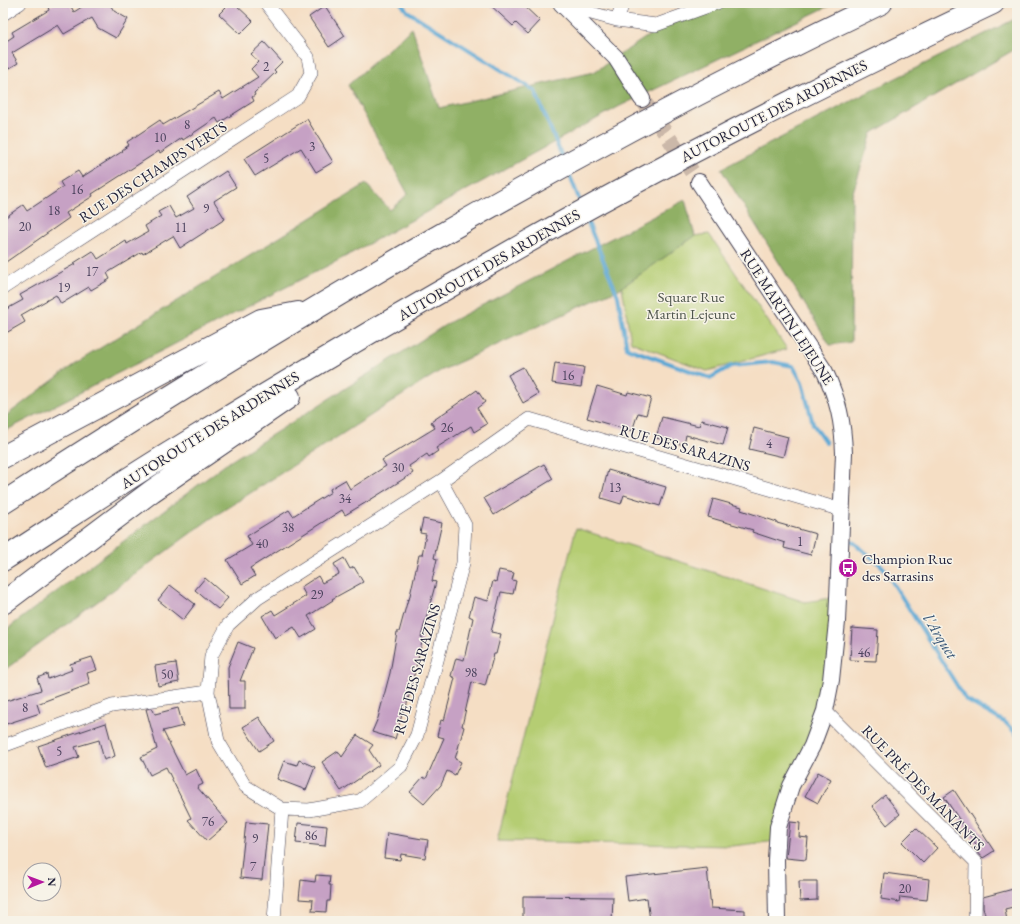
<svg xmlns="http://www.w3.org/2000/svg" width="1020" height="924" viewBox="0 0 1020 924" font-family="'EB Garamond',serif">
  <style>
    .green { fill: #b5cd73; stroke: #6c7857 }
    .forest { fill: #90b065; stroke: #596950 }
    .lines { fill: none; stroke-linecap: round; stroke-linejoin: round }
    .stream { stroke: #5ba7d4; stroke-width: 4 }
    .building { fill: #c6a1c4 }
    .tertiary-tunnel { stroke: #cbb8a9; stroke-width: 16; stroke-dasharray: 16 8; stroke-linecap: butt }
    .minor-casing { stroke: #423e50; stroke-width: 14 }
    .tertiary-casing { stroke: #423e50; stroke-width: 18 }
    .motorway-casing { stroke: #423e50; stroke-width: 24 }
    .minor { stroke: #fff; stroke-width: 13 }
    .tertiary { stroke: #fff; stroke-width: 16 }
    .motorway { stroke: #fff; stroke-width: 22 }
    .labels { text-anchor: middle; stroke-width: 3; stroke-linejoin: round; paint-order: stroke }
    .number-label { font-size: 13px; fill: #4b425d }
    .street-label { font-size: 15px; fill: #22223b; stroke: #f7f3e8 }
    .park-label { font-size: 15px; fill: #4e554c; stroke: #f7f3e8 }
    .poi-label { font-size: 15px; fill: #22223b; stroke: #f7f3e8; text-anchor: start }
    .water-label { font-size: 16px; font-style: italic; fill: #395778; stroke: #f7f3e8 }
  </style>
  <rect width="100%" height="100%" fill="#f7f3e8"/>
  <filter id="ink" filterUnits="userSpaceOnUse"><feTurbulence type="fractalNoise" baseFrequency=".025" numOctaves="2"/><feDisplacementMap in="SourceGraphic" scale="8" xChannelSelector="R" yChannelSelector="G"/><feConvolveMatrix kernelMatrix="1 2 1 2 8 2 1 2 1" color-interpolation-filters="sRGB"/></filter>
  <filter id="wash" filterUnits="userSpaceOnUse"><feTurbulence type="fractalNoise" baseFrequency=".012" numOctaves="4" result="noise"/><feDisplacementMap in="SourceGraphic" scale="16" xChannelSelector="R" yChannelSelector="G"/><feGaussianBlur stdDeviation="0.9" result="paint"/><feColorMatrix in="noise" values="0 0 0 0 0 0 0 0 0 0 0 0 0 0 0 0 0 1.4 0 .05"/><feComposite in="paint" operator="in"/></filter>
  <g filter="url(#wash)">
    <rect width="100%" height="100%" fill="#f5dec4"/>
    <path class="green" d="M709,234L787,349L707,371L631,342L622,287L695,236Z
      M576,528L805,602L838,597L831,680L777,841L732,846L497,841Z"/>
    <path class="forest" d="M717,3H835L620,106L339,260L3,432V418L76,363L366,184L390,210L408,194L348,85L412,28L439,108L594,72L657,30Z
      M1017,18V48L872,133L852,195L851,342L830,345L721,169L880,86Z
      M685,200L695,236L619,289L440,371L210,519L3,671V632L226,464L450,322Z"/>
    <g class="lines">
      <path class="stream" d="M401,3L407,11L535,91L563,159
        M568,171L581,204
        M586,218L618,296L627,348L710,378L731,366L773,362L793,366L802,382L813,424L826,443
        M852,541L883,567L966,700L1006,723L1017,735"/>
    </g>
    <g id="blocks">
      <path class="building" d="M55,3H69L74,12L88,3H109L114,11L128,19L116,38L98,28L92,18L64,34L58,25L12,53L18,63L3,72V39L5,42L14,36L12,32L49,10L48,7Z
        M230,3H234L253,21L240,34L219,14Z
        M488,3H521L540,21L528,34L516,23L513,26Z
        M325,6L345,36L329,47L309,17Z
        M264,42L282,62L274,70L276,72L254,93L255,95L252,97L254,101L219,123L216,118L183,140L182,138L160,153L159,151L92,194L93,196L66,213L69,218L3,264V219L23,205L27,211L63,187L60,182L78,171L82,177L123,151L122,150L129,145L127,142L160,120L163,125L219,92L223,99L258,77L251,69L258,62L251,54Z
        M307,119L333,162L316,172L301,148L255,176L244,159Z
        M226,171L236,187L214,201L225,219L180,248L173,236L143,254L142,252L107,273L110,279L91,290L89,287L61,304L56,295L21,315L25,322L6,333L3,327V311L23,300L20,295L75,264L74,263L93,251L98,259L126,241L127,244L148,232L145,226L161,216L158,212L169,206L176,218L194,208L187,197Z
        M555,363L584,367L581,387L552,383Z
        M523,367L538,394L523,403L508,375Z
        M597,386L627,395L628,392L651,398L646,415L638,413L632,431L587,418Z
        M477,390L485,402L477,408L487,424L474,432L471,426L436,448L438,451L429,457L427,454L409,466L413,473L370,500L345,515L342,510L250,568L255,576L242,584L227,560L252,545L247,536L289,510L293,516L331,492L330,489L345,480L350,489L386,466L382,460L435,428L431,422Z
        M662,417L699,426L701,420L728,427L723,445L686,435L684,445L656,438Z
        M754,428L788,437L783,457L749,449Z
        M544,464L553,479L494,515L484,498Z
        M608,470L666,487L660,506L624,495L621,504L601,498Z
        M713,499L742,507L741,510L777,522V523L816,534L811,555L784,548L785,543L752,532L753,530L708,517Z
        M423,519L442,523L434,558L437,559L432,581L436,582L421,637L423,638L406,708H404L395,739L372,732L378,718L390,673L397,632H399L408,599L409,600L419,555H422L426,534L420,533Z
        M344,558L350,569L354,567L363,582L332,599L333,600L308,616L316,629L301,638L294,627L275,638L262,616L272,610L275,615L306,596L301,587L318,576L322,583L339,574L334,564Z
        M499,570L514,573L512,580L516,581L513,594L501,592L491,632L501,634L496,654H494L485,686L472,682L462,726L464,727L455,759L461,762L455,775L447,771L441,785L424,804L410,792L423,777L426,779L444,738L437,736L441,720L444,721L455,678L451,676L456,658L464,660L473,618L469,616L474,597L488,601L493,581L496,582Z
        M205,578L228,598L218,609L195,590Z
        M170,585L195,604L183,620L158,600Z
        M852,628L878,630L876,661L850,660Z
        M238,642L253,648L240,681H245V709H229L228,667Z
        M92,657L97,670L87,673L90,684L37,704L40,713L3,725V702L41,690L37,678L47,674L48,679L72,670L70,664Z
        M176,663L179,682L158,686L155,666Z
        M152,708L155,714L178,708L183,726L163,731L185,775L196,769L203,784L197,787L228,823L207,841L188,820L191,818L166,767L150,775L141,757L157,749L146,709Z
        M259,717L274,741L259,751L243,727Z
        M106,723L115,756L104,760L99,740L75,747L79,757L46,768L38,746Z
        M357,735L373,745L369,750L379,765L341,791L322,762L338,751L342,757Z
        M299,760L315,767L306,790L277,779L284,761L297,765Z
        M818,772L831,779L818,803L805,796Z
        M954,790L994,851L983,858L975,849L978,847L944,797Z
        M885,795L900,814L887,825L872,806Z
        M246,822L268,824L262,880L240,878Z
        M790,822L800,823L799,837L808,838L806,860L786,858Z
        M298,823L327,826L325,846L296,843Z
        M916,828L937,848L923,863L902,842Z
        M387,833L428,840L425,858L401,854L400,860L384,858Z
        M707,868L711,908L745,910V921H650L647,898L628,901L625,877Z
        M884,873L929,879L927,900L900,897L899,902L881,899Z
        M316,875L330,876L329,885H331L330,901H327L326,912L312,911L313,900L299,899L301,880L315,882Z
        M799,881H817V900L800,901Z
        M1017,888V906L1005,909L1007,921H987L983,908V897Z
        M523,896L613,897L612,921H523Z"/>
    </g>
  </g>
  <g filter="url(#ink)">
    <use href="#blocks" fill-opacity="0" stroke="#423e50" stroke-width="1"/>
    <g class="lines">
      <path class="tertiary-tunnel" d="M642,99L699,182"/>
      <defs>
        <path id="minor" d="M565,6L617,20L656,25L717,3
          M3,14L20,3
          M617,20L623,3
          M3,288L298,96L311,73L308,57L266,3
          M441,481L465,525L463,563L417,735L401,766L360,801L309,810L282,809L245,786L218,741L208,692L211,656L228,625L258,598L441,481L529,419L842,510
          M825,711L976,862L975,921
          M3,746L112,706L208,692
          M274,921L282,809"/>
        <path id="tertiary" d="M561,3L616,58L642,99
          M699,182L825,372C838,400 843,421 844,453L837,622L831,680L825,711L812,746L791,786L778,827L776,860L777,921"/>
        <path id="motorway" d="M3,457L261,320L298,313
          M3,503C286,320 577,148 881,3
          M3,560C62,522 121,482 181,446C285,382 390,320 496,260C657,167 824,83 993,3
          M3,603L152,491L289,397"/>
      </defs>
      <use href="#minor" class="minor-casing"/>
      <use href="#tertiary" class="tertiary-casing"/>
      <use href="#motorway" class="motorway-casing"/>
      <use href="#minor" class="minor"/>
      <use href="#tertiary" class="tertiary"/>
      <use href="#motorway" class="motorway"/>
    </g>
  </g>
  <defs>
    <symbol id="bus-disc" viewBox="-11 -11 22 22"><circle r="9.5" fill="#b5179e" stroke="#f7f3e8"/><path d="M-5-6H5V4H4V6H2V4H-2V6H-4V4H-5ZM-3.5-4V0h7V-4ZM-3.5 1.2v1.5H-2V1.2ZM2 1.2v1.5H3.5V1.2Z" fill="#fff"/></symbol>
  </defs>
  <g fill-rule="evenodd">
    <use href="#bus-disc" x="837" y="557" width="22" height="22"/>
  </g>
  <g class="labels">
    <g class="number-label">
      <text x="266" y="71">2</text>
      <text x="187" y="129">8</text>
      <text x="160" y="142">10</text>
      <text x="312" y="151">3</text>
      <text x="266" y="163">5</text>
      <text x="77" y="194">16</text>
      <text x="206" y="213">9</text>
      <text x="54" y="215">18</text>
      <text x="25" y="231">20</text>
      <text x="181" y="232">11</text>
      <text x="92" y="276">17</text>
      <text x="64" y="292">19</text>
      <text x="568" y="380">16</text>
      <text x="447" y="432">26</text>
      <text x="769" y="448">4</text>
      <text x="398" y="472">30</text>
      <text x="615" y="492">13</text>
      <text x="345" y="503">34</text>
      <text x="288" y="532">38</text>
      <text x="800" y="546">1</text>
      <text x="262" y="548">40</text>
      <text x="317" y="599">29</text>
      <text x="864" y="657">46</text>
      <text x="471" y="677">98</text>
      <text x="167" y="679">50</text>
      <text x="25" y="712">8</text>
      <text x="59" y="756">5</text>
      <text x="208" y="826">76</text>
      <text x="311" y="840">86</text>
      <text x="255" y="843">9</text>
      <text x="253" y="871">7</text>
      <text x="905" y="893">20</text>
    </g>
    <g class="street-label">
      <text transform="translate(774 111) rotate(-27)" y="5">AUTOROUTE DES ARDENNES</text>
      <text transform="translate(153 172) rotate(-33)" y="5">RUE DES CHAMPS VERTS</text>
      <text transform="translate(489 265) rotate(-30)" y="5">AUTOROUTE DES ARDENNES</text>
      <text transform="translate(787 317) rotate(57)" y="5">RUE MARTIN LEJEUNE</text>
      <text transform="translate(210 430) rotate(-32)" y="5">AUTOROUTE DES ARDENNES</text>
      <text transform="translate(685 448) rotate(16)" y="5">RUE DES SARAZINS</text>
      <text transform="translate(417 669) rotate(-74)" y="5">RUE DES SARAZINS</text>
      <text transform="translate(923 788) rotate(46)" y="5">RUE PRÉ DES MANANTS</text>
    </g>
    <g class="park-label">
      <text x="691" y="302">Square Rue<tspan x="691" dy="17">Martin Lejeune</tspan></text>
    </g>
    <g class="poi-label">
      <text x="862" y="564">Champion Rue<tspan x="862" dy="17">des Sarrasins</tspan></text>
    </g>
    <g class="water-label">
      <text transform="translate(941 636) rotate(58)" y="6">l'Arquet</text>
    </g>
  </g>
  <rect width="1020" height="924" fill="none" stroke="#f7f3e8" stroke-width="16"/>
  <g transform="translate(42 882) rotate(89)"><circle r="19" fill="#f7f3e8" stroke="#a29fa3"/>
  <path d="M0-3L7 15L0 10L-7 15Z" fill="#b5179e"/>
  <text y="-6" font-size="11" font-weight="bold" text-anchor="middle" fill="#22223b">N</text>
  </g>
</svg>
